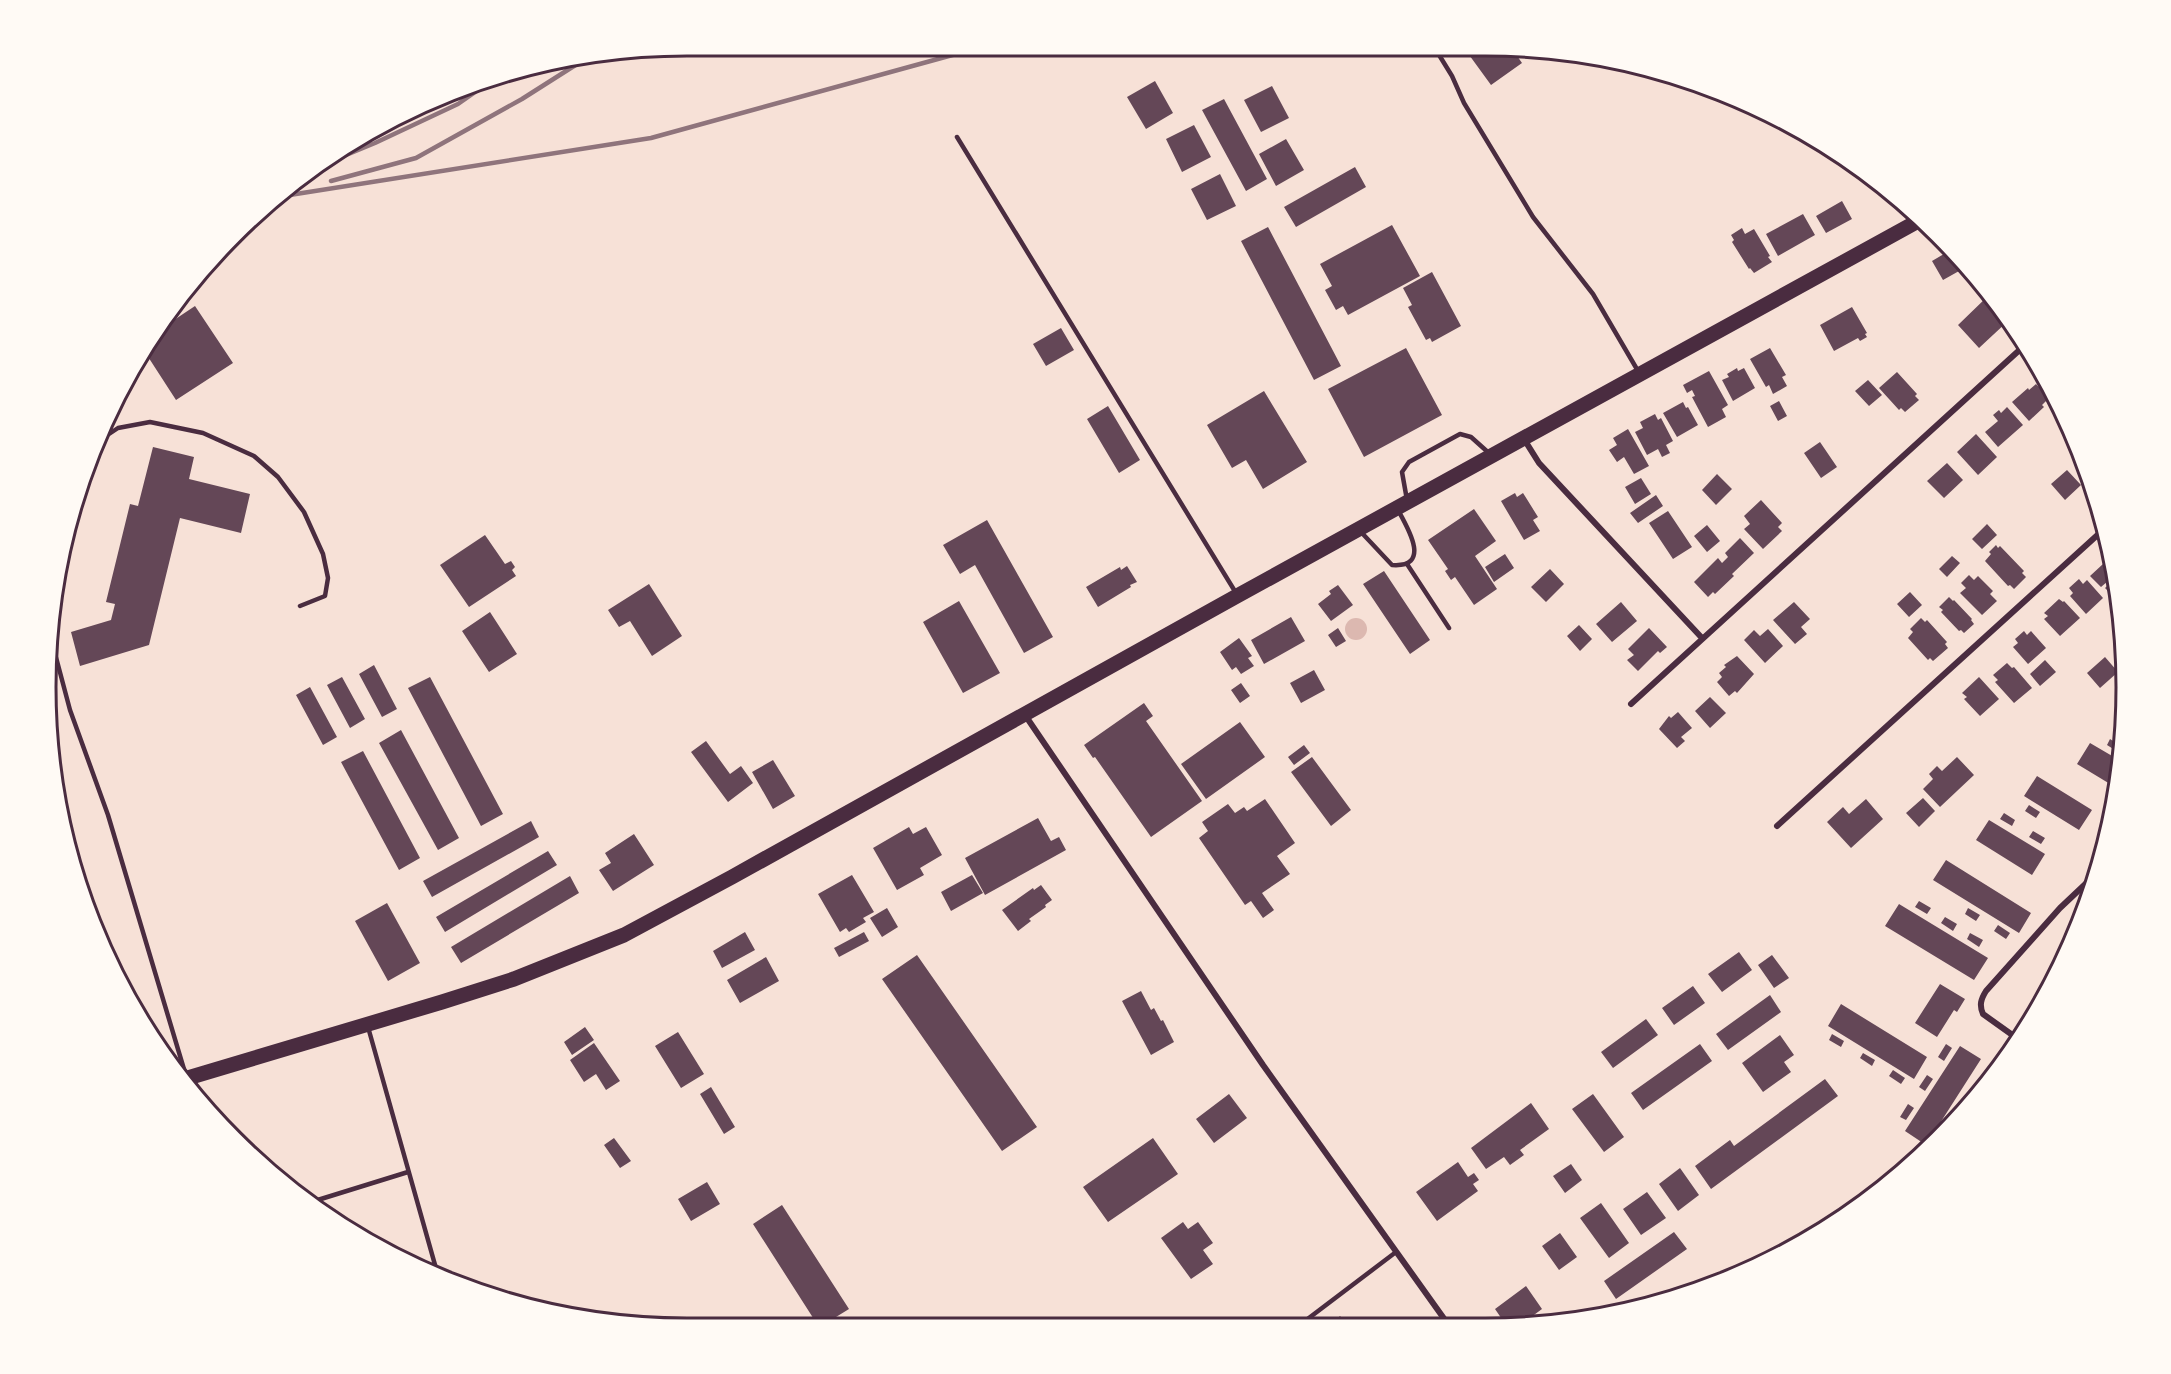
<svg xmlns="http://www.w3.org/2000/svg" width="2171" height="1374" viewBox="0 0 2171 1374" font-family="'Times New Roman',serif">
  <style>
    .water { fill: #dcb8b0 }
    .building { fill: #644757 }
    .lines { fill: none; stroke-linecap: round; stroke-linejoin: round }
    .service { stroke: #4a2c40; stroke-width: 4.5 }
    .minor { stroke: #4a2c40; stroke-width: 6 }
    .primary { stroke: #4a2c40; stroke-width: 15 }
    .rail { stroke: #8f747c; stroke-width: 4.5 }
    .rim { fill: none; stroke: #4a2c40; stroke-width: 3 }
  </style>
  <rect width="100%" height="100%" fill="#f7e1d7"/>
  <path class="water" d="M1345 629a11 11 0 1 1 22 0a11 11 0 1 1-22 0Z"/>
  <path class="building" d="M1470,50H1513L1522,63L1491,85L1467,52Z
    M1155,81L1173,113L1146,129L1127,97Z
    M1272,86L1289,118L1261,132L1244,100Z
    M1224,99L1267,179L1246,191L1202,110Z
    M1194,125L1211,157L1182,172L1166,139Z
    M1286,139L1304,170L1276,186L1259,154Z
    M1355,167L1366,187L1296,227L1284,207Z
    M1220,174L1236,206L1207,220L1191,189Z
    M1842,201L1852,219L1826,233L1816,216Z
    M1803,214L1815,235L1778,256L1766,234Z
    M1392,225L1420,276L1348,315L1343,306L1336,310L1325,290L1332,286L1320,264Z
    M1268,227L1341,366L1314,380L1241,241Z
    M1742,228L1745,234L1754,229L1770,256L1768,257L1772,262L1754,273L1750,268L1749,269L1732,242L1734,240L1731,235Z
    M1946,244L1968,266L1943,280L1932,261L1949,251Z
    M1432,272L1461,326L1432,342L1430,338L1426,340L1408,307L1412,305L1403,288Z
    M1989,295L2008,321L1979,348L1958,325Z
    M195,306L233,363L176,400L143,349L153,334Z
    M1852,307L1867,333L1865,334L1867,337L1860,341L1858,338L1834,351L1820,325Z
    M1061,328L1074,350L1046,366L1033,344Z
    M1406,348L1442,415L1364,457L1328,389Z
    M1770,348L1786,375L1782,377L1787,386L1773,394L1769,385L1766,387L1750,359Z
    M1737,368L1738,371L1744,368L1755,388L1733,401L1722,380L1729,377L1727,374Z
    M1709,371L1728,405L1722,409L1726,417L1708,427L1692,397L1695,396L1692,390L1687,393L1683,385Z
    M1897,372L1917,394L1915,396L1919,400L1905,412L1901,408L1899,410L1879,388Z
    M1868,380L1882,395L1869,406L1855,391Z
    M2036,384L2049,398L2042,405L2044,407L2029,421L2012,402L2028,388L2029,390Z
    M1264,391L1307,462L1263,489L1246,460L1232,468L1207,425Z
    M1779,401L1787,416L1778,421L1770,406Z
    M1683,402L1686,408L1688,407L1698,425L1677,437L1663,413Z
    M1108,406L1140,460L1119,473L1087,419Z
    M2007,407L2023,425L1998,447L1985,432L1998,421L1993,415L1999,410L2001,413Z
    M1655,414L1658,420L1661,418L1673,441L1666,445L1670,453L1662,457L1658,449L1647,455L1635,432L1643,428L1640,422Z
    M1628,429L1649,466L1634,474L1624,457L1617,462L1609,450L1617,445L1613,438Z
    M1976,434L1997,457L1978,475L1957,452Z
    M1820,442L1837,467L1821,478L1804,453Z
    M153,447L194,457L189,479L250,494L241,533L180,518L149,645L80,666L71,632L111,620L115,604L106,602L130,504L138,506Z
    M1947,463L1963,480L1944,498L1927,481Z
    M2067,470L2081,485L2065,500L2051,484Z
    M1717,474L1732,489L1716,505L1702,490Z
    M1641,478L1651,494L1635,504L1625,487Z
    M1515,493L1517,497L1523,493L1538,517L1533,520L1540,531L1524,540L1501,501Z
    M1656,495L1663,506L1638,523L1630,513Z
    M1761,500L1782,523L1778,527L1782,531L1763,549L1744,529L1750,524L1744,516Z
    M1474,509L1496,541L1475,556L1497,589L1474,605L1455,577L1451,580L1445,571L1448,569L1428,540Z
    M1668,511L1692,547L1673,559L1649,523Z
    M987,520L1053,637L1024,653L975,565L960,574L943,545Z
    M1987,524L1997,535L1982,549L1972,539Z
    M1707,525L1720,541L1707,552L1694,536Z
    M485,535L505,564L511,561L515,567L512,570L516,576L469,607L440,565Z
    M1740,538L1754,553L1732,574L1734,576L1715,594L1713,592L1708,597L1694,582L1718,558L1722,563L1728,557L1725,553Z
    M1996,545L1998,548L2000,546L2024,571L2022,573L2026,577L2014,589L2010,585L2008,586L1985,561L1991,554L1989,552Z
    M1505,554L1514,568L1494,582L1485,567Z
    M1952,556L1960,563L1947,577L1939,569Z
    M2103,564L2114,576L2101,587L2090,576Z
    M1127,566L1137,582L1130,585L1131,587L1098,607L1086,587L1120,567L1121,570Z
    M1550,569L1564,584L1546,602L1531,587Z
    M1384,571L1430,640L1410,654L1363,584Z
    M1969,575L1974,580L1978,576L1993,591L1990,594L1997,601L1982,615L1960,593L1966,588L1961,583Z
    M2079,579L2083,584L2087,580L2103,598L2086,614L2070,596L2073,593L2069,588Z
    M2112,581L2116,585L2118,591L2113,596L2105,588Z
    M649,584L682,636L652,656L630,621L619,627L608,610Z
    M1338,585L1353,605L1331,621L1318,604L1331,594L1329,591Z
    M1910,592L1922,605L1909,617L1897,604Z
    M1949,597L1953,601L1954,600L1972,619L1971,620L1974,624L1964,633L1961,630L1959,631L1941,612L1943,610L1939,607Z
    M2059,599L2063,602L2064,601L2080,618L2060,636L2044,619L2048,616L2044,613Z
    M959,601L1000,673L963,693L923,622Z
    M1621,602L1637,621L1612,642L1596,624Z
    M1794,602L1810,619L1801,627L1807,634L1795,644L1773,620Z
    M490,612L517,654L489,672L462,631Z
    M1291,617L1305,641L1264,664L1251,640Z
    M1921,618L1925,622L1927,620L1947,642L1945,644L1948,648L1933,661L1930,658L1928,660L1908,638L1913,632L1910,629Z
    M1579,625L1592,639L1580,651L1567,636Z
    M1338,628L1346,641L1336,647L1328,635Z
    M1649,628L1667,647L1660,653L1658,651L1638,671L1627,660L1634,655L1628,649Z
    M1768,629L1783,646L1765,663L1744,640L1754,630L1760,636Z
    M2024,631L2027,635L2031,631L2046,648L2028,664L2013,647L2018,643L2015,639Z
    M1239,638L1252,656L1248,658L1254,666L1241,674L1236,667L1232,670L1220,652Z
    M1737,656L1754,674L1737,693L1735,691L1729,696L1717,682L1722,677L1719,673L1726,667L1724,665Z
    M2105,657L2118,672L2100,688L2087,673Z
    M2045,660L2056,672L2040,686L2030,674Z
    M2007,663L2012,668L2014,667L2032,688L2014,703L1995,682L1998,680L1993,675Z
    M374,665L397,709L382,717L359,674Z
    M1314,670L1325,690L1301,703L1290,683Z
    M342,677L365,719L350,728L327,685Z
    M430,677L503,814L481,826L408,688Z
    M1979,677L1999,699L1980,716L1964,699L1967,697L1962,693Z
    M1241,683L1250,696L1240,703L1231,690Z
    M310,687L337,737L323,745L296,695Z
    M1710,697L1726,713L1710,728L1695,711Z
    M1144,703L1153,716L1146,721L1202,801L1151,837L1095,757L1093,758L1084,745Z
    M1678,712L1692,728L1681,737L1685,741L1677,748L1659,729L1669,716L1671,718Z
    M1240,722L1265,757L1206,799L1181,764Z
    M401,730L459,838L438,850L379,743Z
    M2110,739L2122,747L2118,752L2107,745Z
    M706,741L730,774L741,766L753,783L728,802L691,752Z
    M2090,743L2119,760L2115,787L2077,764Z
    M1304,745L1310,753L1294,765L1288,757Z
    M363,751L420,858L399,870L341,762Z
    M1312,757L1351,810L1331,826L1291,772Z
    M1957,757L1974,775L1940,807L1923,789L1933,779L1929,774L1937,766L1942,771Z
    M773,760L795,796L773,809L752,772Z
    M2037,776L2092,810L2079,830L2024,796Z
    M1923,798L1935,811L1919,827L1906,813Z
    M1265,799L1295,843L1277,856L1290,874L1262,893L1274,910L1263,918L1251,901L1245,905L1199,838L1208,831L1202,822L1228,804L1235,813L1244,807L1247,811Z
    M1866,799L1883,819L1851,848L1827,822L1843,807L1849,814Z
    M2029,805L2040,812L2036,818L2025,811Z
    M2004,813L2015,820L2012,826L2000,819Z
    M1038,818L1051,841L1059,837L1066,850L985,895L965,858Z
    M1989,820L2045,854L2032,875L1976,840Z
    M531,821L539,837L432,897L423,881Z
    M909,827L913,834L926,827L942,855L920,868L924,875L897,890L873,848Z
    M2033,831L2045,838L2041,844L2029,837Z
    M634,834L654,865L613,891L599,870L611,863L605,853Z
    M548,851L557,865L445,932L436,917Z
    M1946,860L2031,913L2019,933L1933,880Z
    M852,875L874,912L863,918L866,922L849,932L846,928L840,932L818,894Z
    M972,875L983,893L951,911L941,892Z
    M570,876L579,893L461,963L451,947Z
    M1041,885L1052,900L1045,905L1046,907L1029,919L1031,921L1018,931L1002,910L1033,888L1034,890Z
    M1919,901L1931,908L1927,914L1915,907Z
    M387,903L420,963L388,981L355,921Z
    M1899,904L1988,958L1974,980L1885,926Z
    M887,908L898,927L882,937L870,918Z
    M1968,908L1980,915L1976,921L1965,914Z
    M1945,917L1957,924L1953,931L1941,923Z
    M1998,925L2010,933L2006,939L1994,931Z
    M745,932L755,950L722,968L713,951Z
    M864,932L869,941L839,957L834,948Z
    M1970,933L1983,940L1979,947L1967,939Z
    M1739,952L1752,970L1722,992L1708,974Z
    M917,955L1037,1127L1002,1151L882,979Z
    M1772,955L1789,978L1774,988L1758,965Z
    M766,957L779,981L740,1003L727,980Z
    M1940,984L1965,999L1957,1012L1954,1010L1937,1037L1915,1023Z
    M1693,986L1705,1003L1674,1025L1662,1008Z
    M1141,991L1151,1010L1154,1008L1161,1021L1163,1020L1174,1042L1151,1055L1122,1001Z
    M1770,995L1781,1012L1728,1050L1716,1034Z
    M1841,1004L1927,1057L1914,1079L1828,1026Z
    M1646,1019L1658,1035L1613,1068L1601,1052Z
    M585,1027L594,1040L572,1055L564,1042Z
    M678,1032L704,1074L681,1088L655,1046Z
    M1832,1034L1844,1041L1841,1047L1829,1040Z
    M1780,1035L1794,1055L1784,1062L1791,1072L1763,1092L1742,1063Z
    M594,1043L620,1081L606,1090L596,1074L584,1082L570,1060Z
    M1700,1044L1712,1061L1643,1110L1631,1093Z
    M1946,1044L1952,1048L1944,1061L1938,1057Z
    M1960,1046L1981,1059L1926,1145L1905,1131Z
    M1863,1053L1875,1060L1872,1066L1860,1058Z
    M1893,1070L1905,1078L1901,1084L1889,1076Z
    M1927,1075L1933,1079L1925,1091L1919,1087Z
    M1825,1079L1838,1096L1711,1189L1695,1166L1730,1140L1734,1146Z
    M711,1087L735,1127L724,1134L700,1094Z
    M1229,1094L1247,1118L1214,1143L1196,1119Z
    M1593,1094L1624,1137L1604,1152L1572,1109Z
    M1531,1103L1549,1129L1520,1150L1524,1155L1510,1165L1504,1157L1486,1169L1471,1148Z
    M1908,1104L1914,1108L1906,1120L1900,1117Z
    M614,1138L631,1161L620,1168L604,1145Z
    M1153,1138L1178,1174L1108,1222L1083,1187Z
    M1458,1162L1468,1177L1474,1173L1479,1180L1473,1184L1478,1191L1437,1221L1416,1192Z
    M1571,1164L1582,1180L1565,1193L1553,1176Z
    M1680,1168L1699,1195L1678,1211L1659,1184Z
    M707,1182L720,1204L691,1221L678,1199Z
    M1647,1192L1666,1218L1641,1235L1623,1209Z
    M1601,1203L1629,1243L1609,1258L1580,1218Z
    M782,1205L849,1309L823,1325L817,1324L753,1224Z
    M1183,1222L1188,1229L1198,1222L1213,1243L1203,1250L1213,1264L1191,1279L1161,1238Z
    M1674,1232L1687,1249L1616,1299L1604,1281Z
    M1560,1233L1577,1257L1559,1270L1542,1246Z
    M1526,1286L1542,1309L1516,1328H1508L1495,1309Z
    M1340,1316L1350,1327H1328Z"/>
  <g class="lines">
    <path class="service" d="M1436,50L1452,76L1464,103L1533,217L1593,294L1638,371
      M957,137L1236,593
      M97,442L118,428L150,422L203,433L254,456L278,477L304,512L323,554L328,578L325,596L300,606
      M1407,500L1402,472L1409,462L1460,434L1471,437L1490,454
      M1361,532L1392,565C1432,568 1408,528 1398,510
      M1407,564L1449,628
      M49,631L70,710L108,815L186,1076
      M368,1027L439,1279
      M308,1203L408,1172
      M1297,1327L1396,1252"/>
    <path class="minor" d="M1524,439L1539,463L1702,638
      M1631,704L2025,345
      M1025,715L1263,1065L1450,1327
      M1777,826L2103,530
      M2018,1039L1983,1014C1979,1005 1981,999 1986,991L2060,908L2096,874"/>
    <path class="primary" d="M181,1080L442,1002L514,979L624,935L732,877L1237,596L1920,220"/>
    <path class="rail" d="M310,170L375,143L458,104L501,74
      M331,181L416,158L522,99L596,52
      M277,197L651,138L967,51"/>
  </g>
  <path d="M0 0H2171V1374H0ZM687 56H1485A631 631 0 0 1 2116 687V687A631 631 0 0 1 1485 1318H687A631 631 0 0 1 56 687V687A631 631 0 0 1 687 56Z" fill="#fffaf5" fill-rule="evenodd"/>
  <path class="rim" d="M687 56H1485A631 631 0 0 1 2116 687V687A631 631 0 0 1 1485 1318H687A631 631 0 0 1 56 687V687A631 631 0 0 1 687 56Z"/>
</svg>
